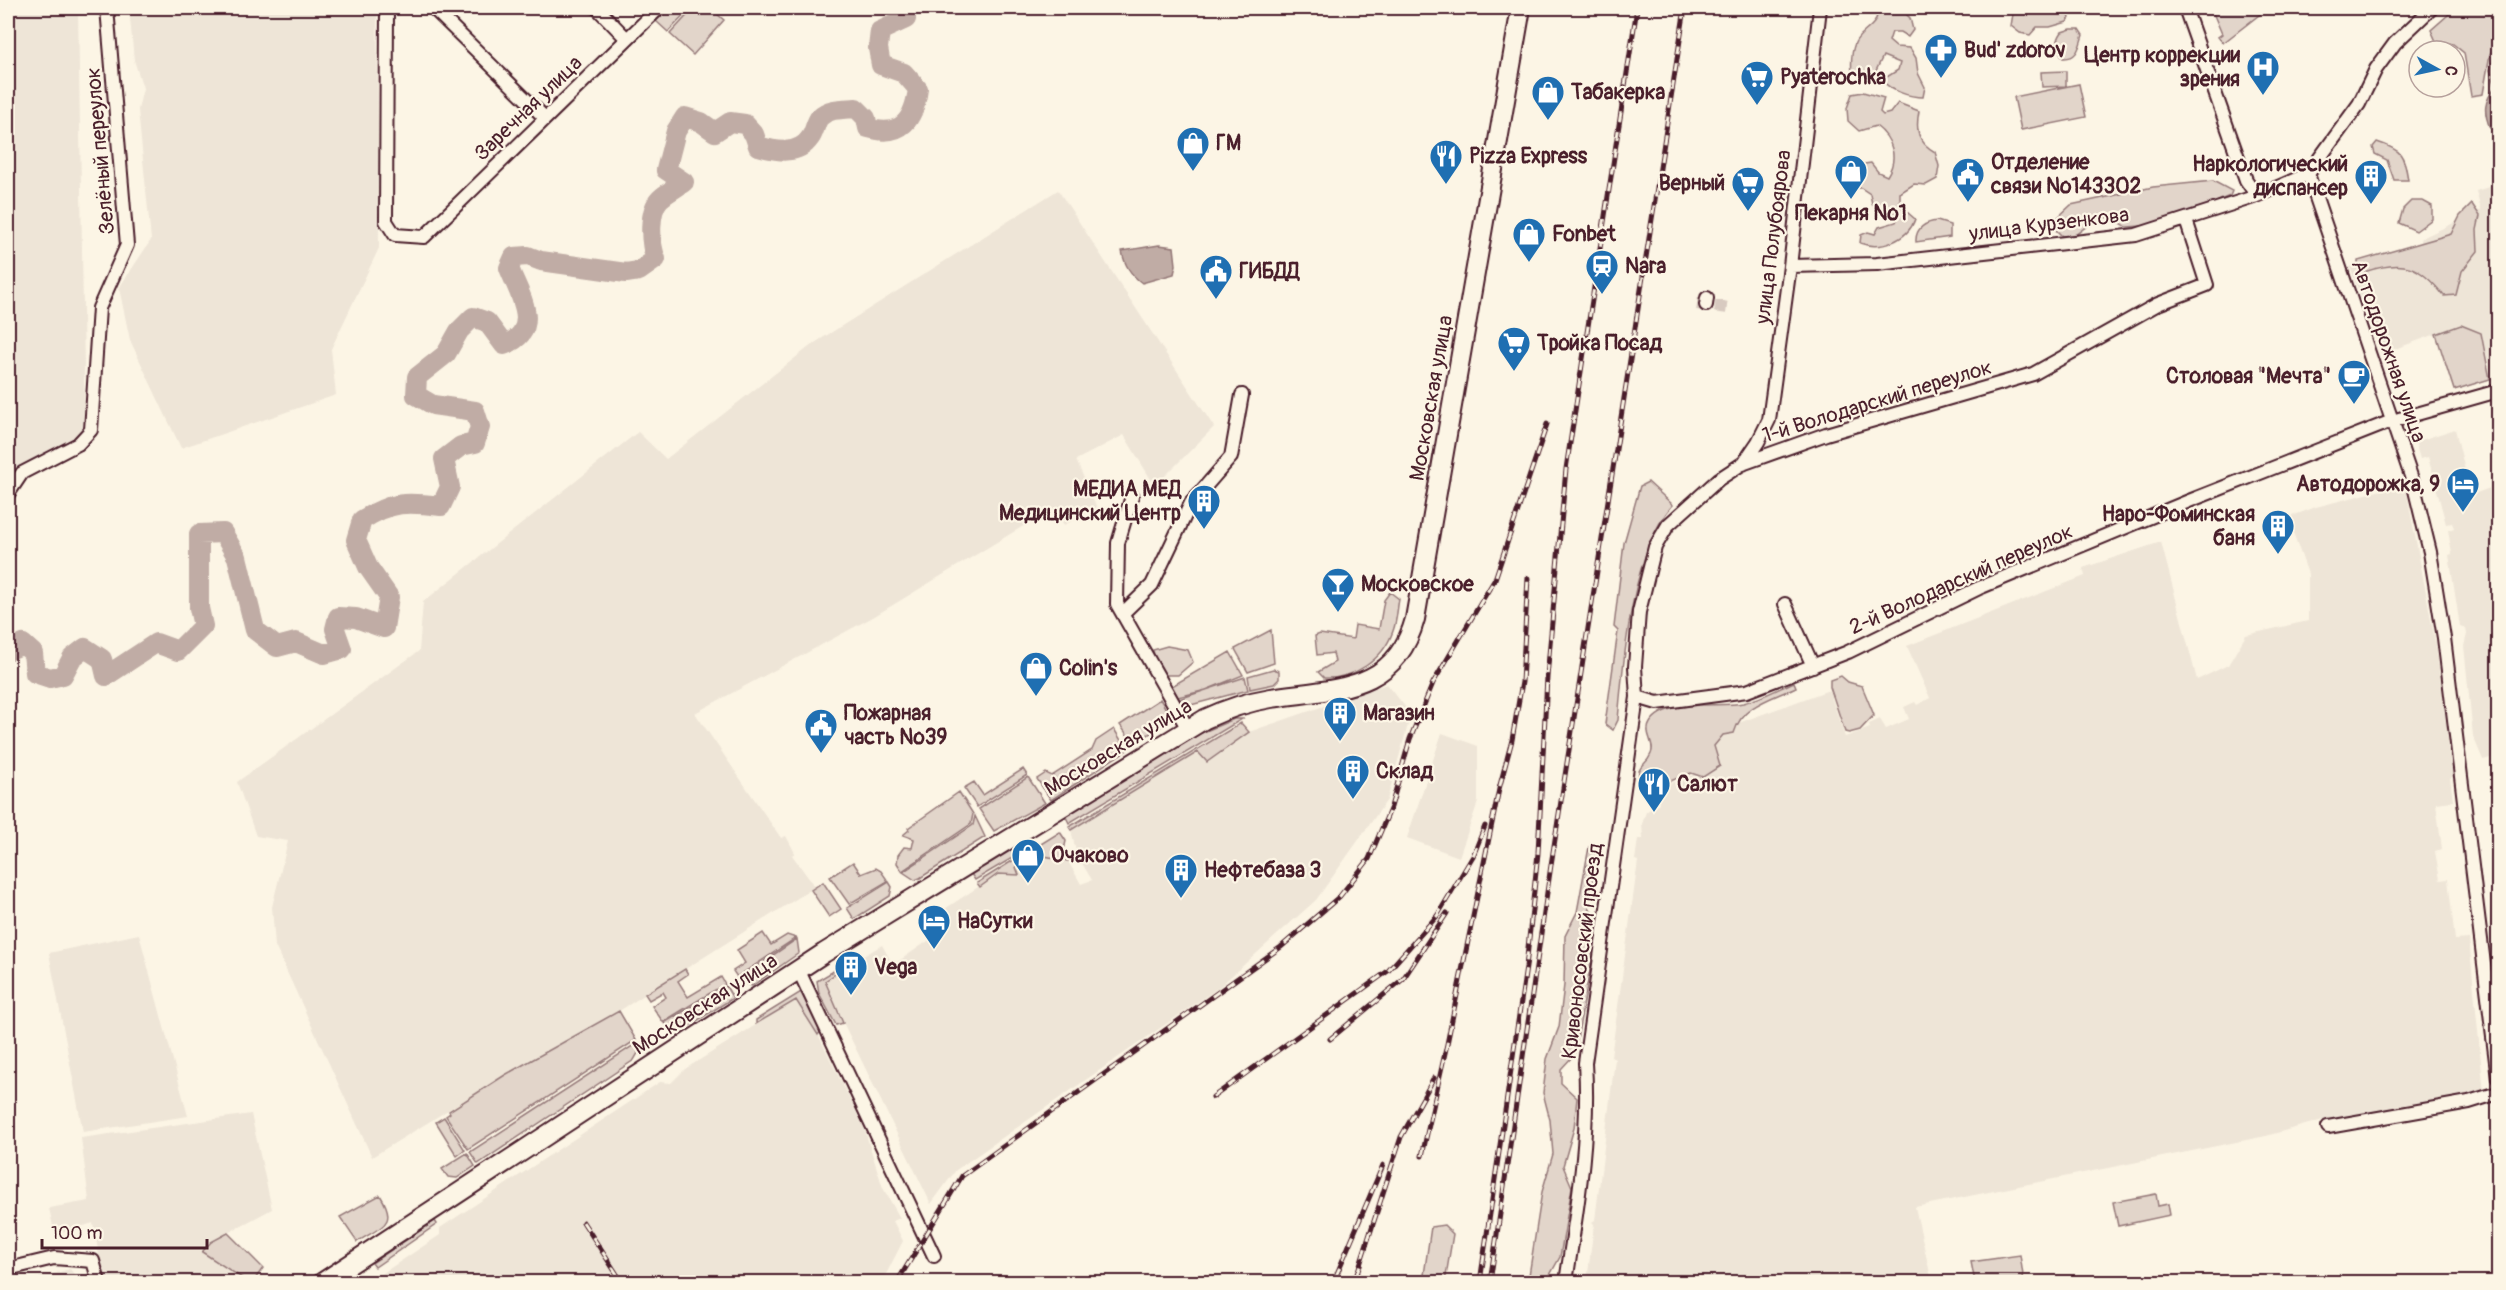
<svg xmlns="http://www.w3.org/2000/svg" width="2506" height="1290" viewBox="0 0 2506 1290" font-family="Pangolin,sans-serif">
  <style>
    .built { fill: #eee5d7 }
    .green { fill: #e2d5ca; stroke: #967a7a; stroke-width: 1.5 }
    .water { fill: #c0aca5; stroke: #917474; stroke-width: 1.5 }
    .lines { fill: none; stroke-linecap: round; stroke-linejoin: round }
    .river { stroke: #c0aca5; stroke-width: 20 }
    .street-tunnel { stroke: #d8cac0; stroke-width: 12; stroke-dasharray: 12 6; stroke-linecap: butt }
    .street-casing { stroke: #4a1f2b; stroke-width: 16 }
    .secondary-casing { stroke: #4a1f2b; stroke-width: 22 }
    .street { stroke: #fcf5e5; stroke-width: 12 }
    .secondary { stroke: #fcf5e5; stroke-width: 18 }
    .rail-casing { stroke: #4a1f2b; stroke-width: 5 }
    .rail { stroke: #fcf5e5; stroke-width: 3; stroke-dasharray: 9; stroke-linecap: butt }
    .labels { text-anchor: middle; stroke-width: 4.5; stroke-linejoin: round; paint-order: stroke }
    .poi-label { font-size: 21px; font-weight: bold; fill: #4a1f2b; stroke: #fcf5e5; text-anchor: start }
    .street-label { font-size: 21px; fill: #4a1f2b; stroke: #fcf5e5 }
  </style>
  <rect width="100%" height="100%" fill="#fcf5e5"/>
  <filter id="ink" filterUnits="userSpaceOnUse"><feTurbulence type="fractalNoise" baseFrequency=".0167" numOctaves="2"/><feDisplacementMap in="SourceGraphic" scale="12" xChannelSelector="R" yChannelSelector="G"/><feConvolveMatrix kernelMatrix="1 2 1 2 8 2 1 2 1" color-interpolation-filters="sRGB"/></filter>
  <g filter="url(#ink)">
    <path class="built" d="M8,8H78L85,431L8,472Z
      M129,8H377L379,248L331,349L336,395L181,448L130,340L119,288L151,240L138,110L143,88L134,60Z
      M2498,184V357L2488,360L2481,333L2461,325L2381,354L2350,267L2423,246L2420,239L2481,210L2476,191Z
      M1058,190L1214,427L1155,486L1124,435L1076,460L1097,508L1064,525L1053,508L873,617L695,713L781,838L786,836L795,853L792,855L815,887L619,1011L505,1075L372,1157L275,946L272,907L288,841L256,836L237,782L419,651L423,602L638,432L666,459L813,344Z
      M2455,429L2471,495L2498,485V756L2483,760L2473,736L2464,646L2467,634L2466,629L2460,627L2449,555L2452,554L2448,530L2454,528L2452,523L2446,524L2428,457L2420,459L2415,442Z
      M2405,484L2437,650L2453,777L2450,778L2453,801L2436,803L2442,849L2435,851L2440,880L2448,879L2455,940L2469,939L2484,1093L2323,1120L2266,1136L1915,1207L1932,1282H1587L1594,1224L1592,1222L1595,1220L1615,1059L1611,1057L1638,861L1635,860L1638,839H1643L1642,824L1646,812L1659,803L1656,788L1705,771L1692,740L1829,690L1845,737L1870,728L1869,724L1880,719L1886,729L1909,719L1904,707L1915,702L1917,705L1930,698L1907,646L2085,576L2083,568L2161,542L2197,680L2228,665L2246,635L2308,621V574L2289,521L2292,516L2316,507Z
      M1387,684L1411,714L1387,800L1316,900L1218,988L956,1170L931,1204L825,985V979L882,945L893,965L941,932L931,918L998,874L1042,851L1045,856L1068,861L1081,884L1092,880L1077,855L1071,830L1199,751L1208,761L1249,732Z
      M1442,733L1478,746V802L1459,857L1407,838Z
      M139,934L188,1116L83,1132L49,953Z
      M796,1000L807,1019L811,1020L864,1128L883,1188L900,1218L893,1221L903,1241L882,1282H380L383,1280L380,1275L440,1235V1228L660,1082L671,1083L685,1069Z
      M251,1114L272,1209L211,1242L202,1252L248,1282H104L93,1223L55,1235L49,1208L89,1201L81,1138Z
      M70,1269L80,1282H24L35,1279Z"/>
    <path class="green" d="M669,8H691L668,32L656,21Z
      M694,8H710L724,20L693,55L670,34Z
      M1876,8H1892L1895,14L1903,11L1910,18L1913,30L1908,37L1900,32H1892L1889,41L1896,47L1910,48L1916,58L1918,73L1925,87L1923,97C1910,97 1890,91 1882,80L1898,70L1900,63L1883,56L1874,75L1864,77L1852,73C1851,63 1851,53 1855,43C1860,30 1882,26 1876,8Z
      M2014,8H2043L2068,14L2070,18L2067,22L2050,27H2037L2030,35L2020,33L2011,26Z
      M2211,8H2268L2223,43L2218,37L2222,34Z
      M2456,8H2498V37L2490,54L2483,94L2471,96L2464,53L2453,44L2436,41L2431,30Z
      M2071,29H2079L2083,35C2079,47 2078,59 2063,58C2057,48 2055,42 2062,32Z
      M2066,71V86L2042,87L2041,72Z
      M2079,84L2086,117L2021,130L2014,97Z
      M1863,92L1884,98L1880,112L1883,115L1890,113L1898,103L1919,111C1915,131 1918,142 1935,152L1939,166L1937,179L1926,185L1914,184L1900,193V206L1915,219C1908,240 1881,251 1860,243L1861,235L1868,232L1875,234L1879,227L1896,222L1898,216L1894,211H1880L1872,204L1870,194L1861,188H1851L1845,182C1849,170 1859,164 1871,163L1878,172L1887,176C1899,158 1892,138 1876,126L1859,131L1848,121L1847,108L1852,94Z
      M2377,142C2402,150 2404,154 2408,180H2394L2387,160L2375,154L2373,147Z
      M2213,181L2232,191L2230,196C2218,200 2211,205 2201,210C2178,222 2151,226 2127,227C2101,208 2096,220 2075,235L2062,236L2055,229L2053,222L2071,205L2153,187Z
      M2411,201H2423L2432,206V219L2416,231L2399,223L2403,209Z
      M2472,204L2480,216L2477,230L2478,251L2462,271L2456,295L2444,296C2419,264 2403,259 2364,272L2358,268V261L2451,234L2460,216Z
      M1937,221L1950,225V237L1916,242C1915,228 1926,222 1937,221Z
      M2461,325L2481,333L2490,379L2454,390L2436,334Z
      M1648,482L1673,505C1632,548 1623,662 1618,720L1613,730L1605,724L1618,631L1614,627L1624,543L1640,486Z
      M1390,592L1399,599C1397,609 1397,621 1393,631C1383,660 1354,679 1324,678L1318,672L1335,662L1333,653L1317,655L1315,636L1320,634L1353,639L1355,625L1379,629L1384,600Z
      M1271,630L1274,663L1248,672L1235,649Z
      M1167,646L1188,650L1193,662L1178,675H1164L1156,665L1153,650Z
      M1230,652L1243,675L1206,690L1178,697L1172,686Z
      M1273,669L1279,671V679L1274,684L1250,689L1248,676Z
      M1841,676L1848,682L1862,686L1874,715L1860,730L1849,733L1845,732L1830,687V680Z
      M1245,677L1248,690L1187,706H1183L1179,699Z
      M1794,682L1796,687C1771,699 1742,705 1734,733L1723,735L1714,746L1720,766L1703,777L1691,773L1652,788L1640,786C1635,762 1645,769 1651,754C1656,743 1643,734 1650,723C1665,698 1719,708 1743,703C1760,699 1778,689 1794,682Z
      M1160,699L1172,719L1134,744L1120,725Z
      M1234,719H1242L1069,823L1065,815L1199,734Z
      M1241,723L1249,732L1207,762L1198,752L1071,830L1069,827Z
      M1114,729L1127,750L1051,800L1037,779L1046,773L1052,776L1092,750L1096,741Z
      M1023,769L1027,775L977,807L964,788L974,782L983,795Z
      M1028,777L1045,803L994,831L979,809Z
      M959,792L973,814L971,824L902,871L897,863L898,855L904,847L912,848L914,839L903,835L909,830L908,828Z
      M975,816L985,837L920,878L915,880L903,872L973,825Z
      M1060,832L1066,841L1064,850L1068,861L1045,856L1042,851L1031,858L1028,852Z
      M1017,844L1024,851L975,880L971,874Z
      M1595,846L1596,862L1589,907L1596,918L1595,943L1574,1055L1561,1069V1083L1577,1098L1574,1128L1563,1166L1572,1187L1560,1257L1546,1282H1528L1542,1192L1553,1154L1550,1120L1543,1093L1547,1059L1559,1027L1564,985L1565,936L1577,912L1589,847Z
      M1025,853L1029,859L1016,867L1019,875L998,874L980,887L977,883Z
      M853,862L861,874L876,868L881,871L888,881L849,904L830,877Z
      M823,882L841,909L829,917L811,890Z
      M889,882L892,887L890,896L854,919L847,908Z
      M763,933L771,945L787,935L796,938L737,977L733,971L745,963L737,950Z
      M797,939L799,953L752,986L741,982L738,979Z
      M852,960L853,962L825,981L843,1023L836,1025L819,993L817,981Z
      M685,969L688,974L678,981L688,997L721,977L725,984L663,1022L652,1006L666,997L663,992L649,1000L645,994Z
      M726,986L733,998L684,1029L676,1030L664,1023Z
      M801,992L822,1030L818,1035L796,1000L756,1024V1020Z
      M619,1011L636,1040L468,1149L446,1116L450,1113L449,1111L505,1075Z
      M637,1043L638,1053L634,1060L478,1164L470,1152Z
      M444,1117L465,1150L457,1156L436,1122Z
      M467,1153L475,1166L457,1178L448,1177L442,1169Z
      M2156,1194L2158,1206L2168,1204L2170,1215L2118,1226L2113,1202Z
      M380,1195C399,1225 381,1226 357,1242L340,1217Z
      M435,1221L437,1224L375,1267L372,1263Z
      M1444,1225L1453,1234L1445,1282H1423L1431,1227Z
      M228,1233L263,1268L253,1282H248L202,1252L211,1242Z
      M2020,1255L2024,1282H1975L1971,1262Z"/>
    <path class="water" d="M2498,44V130L2490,128C2483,111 2484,102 2495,87L2490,70Z
      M1159,245L1174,247L1176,265L1174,274L1142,283C1131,275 1124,264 1122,251Z"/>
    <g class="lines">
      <path class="river" d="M8,651L23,644L33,653L35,673L50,678L63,675L72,658L85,648L102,659L106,676L156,643L178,651L203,626L199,608V534L223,533L237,557L255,630L277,647L296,642L324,654L342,649L335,629L338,617L356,618L384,628L389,597L368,567L356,540L362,520C392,501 407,502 441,506L450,487L444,459L461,446L475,443L480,427L475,411L433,405L416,395L417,377L446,354L459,331L473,317L487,322L504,345C544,330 519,294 509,268L514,257L528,256L541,261L626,273L639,271L656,259C650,244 648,211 660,199C667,192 677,188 684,182L666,170L676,131L685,117L701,122L715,132L730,122L745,124L754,134L758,146C775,151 798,156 810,138C815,132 815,122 820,117C829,108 844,109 856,108L866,118L868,128C902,138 914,119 918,89L904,73L881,65L878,48L880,31L906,19L904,8"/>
      <path class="street-tunnel" d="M1697,304L1729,308"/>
      <defs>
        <path id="street" d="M387,8L386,221L395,235L424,237L659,8
          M433,8L545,118
          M597,8L627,39
          M2185,8L2246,180L2257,196
          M2308,174L2413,482L2430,552L2444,638L2498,1078
          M1790,266L1877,264L2136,235L2257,196L2308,174L2359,104L2376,69L2395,43L2432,8
          M1706,305L1707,298
          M1743,464L1758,442L1769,420L1790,266L1820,8
          M8,494L22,473L78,444L91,430L99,308L127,245L107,8
          M1132,496L1118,543L1117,604L1188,729
          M1785,604L1813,666
          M1123,613L1152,585L1191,503L1231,457L1242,395
          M1637,697L1657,703L1747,691L1848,652L1979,588L2189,501L2392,421L2498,391
          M798,969L934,1256
          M2328,1127L2469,1102L2498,1093
          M8,1269L54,1258L93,1261L99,1282
          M1566,1282C1577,1209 1590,1137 1585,1063L1637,697L1635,667L1639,612L1655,547L1668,525L1719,479L1742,464L1826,434L2033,374L2158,304L2207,285L2186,220"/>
        <path id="secondary" d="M323,1282L824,953L1205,719C1226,709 1247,702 1271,698C1334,688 1395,693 1415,619L1521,8"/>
      </defs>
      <use href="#street" class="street-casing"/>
      <use href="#secondary" class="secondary-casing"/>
      <use href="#street" class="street"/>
      <use href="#secondary" class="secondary"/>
      <defs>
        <path id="rail" d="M1330,1039L1403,979L1447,913
          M1213,1097L1388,971L1437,916L1473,856L1485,826
          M1422,1156L1447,1044L1499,789L1512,740L1522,682L1528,578
          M583,1222L622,1282
          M1357,1274L1401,1137L1434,1078
          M1336,1276L1383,1165
          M897,1282L962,1176L1281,947L1340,896L1369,859L1391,807L1410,739L1433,683L1495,579L1547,424
          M1480,1282L1526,967L1538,853L1547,677L1566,469L1637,8
          M1490,1282L1551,865L1685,8"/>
      </defs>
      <use href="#rail" class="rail-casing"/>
      <use href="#rail" class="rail"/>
    </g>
  </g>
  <defs>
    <symbol id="pharmacy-pin" viewBox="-11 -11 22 30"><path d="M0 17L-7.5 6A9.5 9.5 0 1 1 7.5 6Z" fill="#1f6fb2" stroke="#fcf5e5"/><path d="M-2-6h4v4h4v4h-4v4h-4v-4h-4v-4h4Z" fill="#fff"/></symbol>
    <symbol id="hospital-pin" viewBox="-11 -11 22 30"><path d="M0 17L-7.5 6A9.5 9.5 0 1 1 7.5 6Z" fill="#1f6fb2" stroke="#fcf5e5"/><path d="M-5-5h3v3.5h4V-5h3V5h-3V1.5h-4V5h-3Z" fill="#fff"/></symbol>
    <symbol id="supermarket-pin" viewBox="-11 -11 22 30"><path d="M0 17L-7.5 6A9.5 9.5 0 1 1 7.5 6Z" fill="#1f6fb2" stroke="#fcf5e5"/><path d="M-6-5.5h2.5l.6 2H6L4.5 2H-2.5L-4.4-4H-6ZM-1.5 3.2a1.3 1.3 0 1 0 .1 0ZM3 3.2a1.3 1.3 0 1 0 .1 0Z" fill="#fff"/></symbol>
    <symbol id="shop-pin" viewBox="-11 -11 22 30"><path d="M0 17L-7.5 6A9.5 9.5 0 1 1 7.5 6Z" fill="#1f6fb2" stroke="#fcf5e5"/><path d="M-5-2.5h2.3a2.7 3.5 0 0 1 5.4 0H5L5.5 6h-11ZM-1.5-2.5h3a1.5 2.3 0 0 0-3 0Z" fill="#fff"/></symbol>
    <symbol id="restaurant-pin" viewBox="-11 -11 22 30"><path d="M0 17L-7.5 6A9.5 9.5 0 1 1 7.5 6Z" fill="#1f6fb2" stroke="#fcf5e5"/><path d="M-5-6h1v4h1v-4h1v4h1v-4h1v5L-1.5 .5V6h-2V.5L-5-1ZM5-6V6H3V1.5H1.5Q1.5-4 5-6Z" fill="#fff"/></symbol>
    <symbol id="civic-pin" viewBox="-11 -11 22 30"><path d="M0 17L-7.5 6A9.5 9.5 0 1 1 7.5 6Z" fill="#1f6fb2" stroke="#fcf5e5"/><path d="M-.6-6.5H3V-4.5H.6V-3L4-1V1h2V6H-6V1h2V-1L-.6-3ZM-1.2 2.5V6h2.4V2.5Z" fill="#fff"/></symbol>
    <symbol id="building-pin" viewBox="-11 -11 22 30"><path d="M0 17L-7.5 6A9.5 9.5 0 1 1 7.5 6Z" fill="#1f6fb2" stroke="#fcf5e5"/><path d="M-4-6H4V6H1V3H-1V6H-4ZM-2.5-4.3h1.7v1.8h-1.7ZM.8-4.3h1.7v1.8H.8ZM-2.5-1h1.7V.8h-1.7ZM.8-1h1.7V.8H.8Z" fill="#fff"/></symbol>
    <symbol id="station-pin" viewBox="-11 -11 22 30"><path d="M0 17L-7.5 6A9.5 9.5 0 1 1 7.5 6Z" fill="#1f6fb2" stroke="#fcf5e5"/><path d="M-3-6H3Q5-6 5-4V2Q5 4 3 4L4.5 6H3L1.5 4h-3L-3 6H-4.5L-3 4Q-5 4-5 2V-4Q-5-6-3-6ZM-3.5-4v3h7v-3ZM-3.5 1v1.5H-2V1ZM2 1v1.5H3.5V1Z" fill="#fff"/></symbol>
    <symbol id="cafe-pin" viewBox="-11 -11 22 30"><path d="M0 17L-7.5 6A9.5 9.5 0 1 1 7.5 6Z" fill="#1f6fb2" stroke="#fcf5e5"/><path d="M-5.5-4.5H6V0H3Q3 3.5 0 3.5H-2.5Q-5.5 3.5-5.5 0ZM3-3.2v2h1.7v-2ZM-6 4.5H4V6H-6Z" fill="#fff"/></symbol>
    <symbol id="hotel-pin" viewBox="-11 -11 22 30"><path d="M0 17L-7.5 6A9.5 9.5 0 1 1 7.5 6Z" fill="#1f6fb2" stroke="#fcf5e5"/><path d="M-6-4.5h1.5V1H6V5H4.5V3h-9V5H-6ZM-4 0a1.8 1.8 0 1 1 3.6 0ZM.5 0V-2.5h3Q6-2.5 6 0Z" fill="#fff"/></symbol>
    <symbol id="bar-pin" viewBox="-11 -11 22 30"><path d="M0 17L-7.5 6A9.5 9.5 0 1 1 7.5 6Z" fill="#1f6fb2" stroke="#fcf5e5"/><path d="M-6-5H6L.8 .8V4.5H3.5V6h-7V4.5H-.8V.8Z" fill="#fff"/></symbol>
  </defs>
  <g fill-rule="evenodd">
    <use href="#pharmacy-pin" x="1922" y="31" width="38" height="52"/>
    <use href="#hospital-pin" x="2244" y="48" width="38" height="52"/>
    <use href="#supermarket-pin" x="1738" y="58" width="38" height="52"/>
    <use href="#shop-pin" x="1529" y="73" width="38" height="52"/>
    <use href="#shop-pin" x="1174" y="124" width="38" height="52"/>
    <use href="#restaurant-pin" x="1427" y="137" width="38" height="52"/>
    <use href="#shop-pin" x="1832" y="152" width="38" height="52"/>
    <use href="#civic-pin" x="1949" y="155" width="38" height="52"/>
    <use href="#building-pin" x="2352" y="157" width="38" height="52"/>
    <use href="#supermarket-pin" x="1729" y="164" width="38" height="52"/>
    <use href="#shop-pin" x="1510" y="215" width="38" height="52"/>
    <use href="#station-pin" x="1583" y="247" width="38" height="52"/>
    <use href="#civic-pin" x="1197" y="252" width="38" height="52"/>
    <use href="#supermarket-pin" x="1495" y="324" width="38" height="52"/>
    <use href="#cafe-pin" x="2335" y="357" width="38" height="52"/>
    <use href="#hotel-pin" x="2444" y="465" width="38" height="52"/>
    <use href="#building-pin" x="1185" y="482" width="38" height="52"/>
    <use href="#building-pin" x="2259" y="507" width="38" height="52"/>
    <use href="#bar-pin" x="1319" y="565" width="38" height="52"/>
    <use href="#shop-pin" x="1017" y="649" width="38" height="52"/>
    <use href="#building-pin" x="1321" y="694" width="38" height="52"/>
    <use href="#civic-pin" x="802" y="706" width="38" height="52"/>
    <use href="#building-pin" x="1334" y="752" width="38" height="52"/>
    <use href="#restaurant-pin" x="1635" y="765" width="38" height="52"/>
    <use href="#shop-pin" x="1009" y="836" width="38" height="52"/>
    <use href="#building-pin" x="1162" y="851" width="38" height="52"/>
    <use href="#hotel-pin" x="915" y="902" width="38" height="52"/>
    <use href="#building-pin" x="832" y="948" width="38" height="52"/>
  </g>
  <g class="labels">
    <g class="poi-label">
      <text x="1964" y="57">Bud' zdorov</text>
      <text x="2240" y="62" text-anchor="end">Центр коррекции<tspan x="2240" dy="24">зрения</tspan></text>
      <text x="1780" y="84">Pyaterochka</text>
      <text x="1571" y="99">Табакерка</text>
      <text x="1216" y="150">ГМ</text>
      <text x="1469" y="163">Pizza Express</text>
      <text x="1991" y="169">Отделение<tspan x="1991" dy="24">связи №143302</tspan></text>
      <text x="2348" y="171" text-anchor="end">Наркологический<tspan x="2348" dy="24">диспансер</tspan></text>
      <text x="1725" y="190" text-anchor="end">Верный</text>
      <text x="1851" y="220" text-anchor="middle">Пекарня №1</text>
      <text x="1552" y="241">Fonbet</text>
      <text x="1625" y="273">Nara</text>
      <text x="1239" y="278">ГИБДД</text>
      <text x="1537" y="350">Тройка Посад</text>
      <text x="2331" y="383" text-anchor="end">Столовая "Мечта"</text>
      <text x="2440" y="491" text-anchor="end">Автодорожка, 9</text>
      <text x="1181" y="496" text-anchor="end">МЕДИА МЕД<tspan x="1181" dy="24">Медицинский Центр</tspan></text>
      <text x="2255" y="521" text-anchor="end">Наро-Фоминская<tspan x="2255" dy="24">баня</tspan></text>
      <text x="1361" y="591">Московское</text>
      <text x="1059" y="675">Colin's</text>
      <text x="844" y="720">Пожарная<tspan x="844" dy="24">часть №39</tspan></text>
      <text x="1363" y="720">Магазин</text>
      <text x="1376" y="778">Склад</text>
      <text x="1677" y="791">Салют</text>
      <text x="1051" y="862">Очаково</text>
      <text x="1204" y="877">Нефтебаза 3</text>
      <text x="957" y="928">НаСутки</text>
      <text x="874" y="974">Vega</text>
    </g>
    <g class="street-label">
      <text transform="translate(528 108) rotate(-44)" y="7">Заречная улица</text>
      <text transform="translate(100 151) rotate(-95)" y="7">Зелёный переулок</text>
      <text transform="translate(2049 224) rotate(-7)" y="7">улица Курзенкова</text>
      <text transform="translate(1773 237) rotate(-83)" y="7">улица Полубоярова</text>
      <text transform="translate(2389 351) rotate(71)" y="7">Автодорожная улица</text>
      <text transform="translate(1431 398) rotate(-80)" y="7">Московская улица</text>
      <text transform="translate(1877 401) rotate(-17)" y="7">1-й Володарский переулок</text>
      <text transform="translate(1961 579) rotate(-24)" y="7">2-й Володарский переулок</text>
      <text transform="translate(1118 747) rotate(-31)" y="7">Московская улица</text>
      <text transform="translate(1582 951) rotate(-83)" y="7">Кривоносовский проезд</text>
      <text transform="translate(705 1004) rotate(-33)" y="7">Московская улица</text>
    </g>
  </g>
  <rect width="2506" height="1290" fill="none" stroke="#fcf5e5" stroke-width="30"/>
  <rect x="15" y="15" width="2476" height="1260" fill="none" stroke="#4a1f2b" stroke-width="2" filter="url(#ink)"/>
  <g transform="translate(2437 69) rotate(98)"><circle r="28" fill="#fcf5e5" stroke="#b59f9b" stroke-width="1.5"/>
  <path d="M0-4.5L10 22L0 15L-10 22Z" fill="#1f6fb2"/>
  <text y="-9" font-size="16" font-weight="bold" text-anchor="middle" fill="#4a1f2b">С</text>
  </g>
  <path d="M42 1239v9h165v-9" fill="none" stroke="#4a1f2b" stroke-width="3"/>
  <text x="51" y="1239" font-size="18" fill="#4a1f2b" stroke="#fcf5e5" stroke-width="4.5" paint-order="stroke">100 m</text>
</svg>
